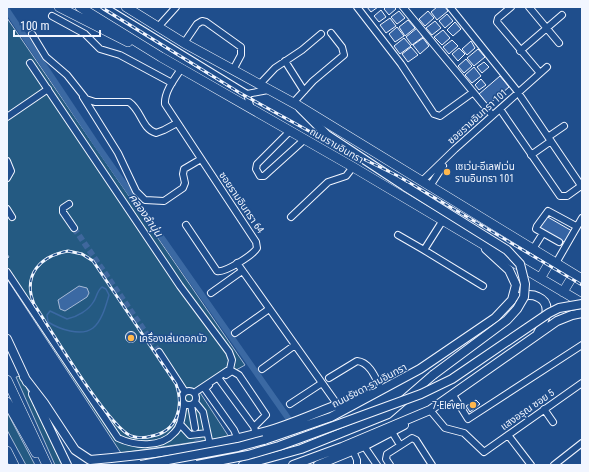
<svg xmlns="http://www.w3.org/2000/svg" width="589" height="472" viewBox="0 0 589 472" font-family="'Roboto Condensed','Noto Sans Thai',sans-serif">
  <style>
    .green { fill: #245a82; stroke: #a8bbd7 }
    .water { fill: #3b69a3; stroke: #a8bbd7 }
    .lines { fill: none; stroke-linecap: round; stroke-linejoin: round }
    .stream { stroke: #3b69a3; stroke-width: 1.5 }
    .canal { stroke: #3b69a3; stroke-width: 6 }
    .building { fill: #3563a3; stroke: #f2f6ff }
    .minor-tunnel { stroke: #3f679d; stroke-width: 6; stroke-dasharray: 6 3; stroke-linecap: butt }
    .minor-casing { stroke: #f2f6ff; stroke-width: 8 }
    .major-casing { stroke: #f2f6ff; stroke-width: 10 }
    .highway-casing { stroke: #f2f6ff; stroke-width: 10 }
    .minor { stroke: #1f4e8c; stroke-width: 6 }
    .major { stroke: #1f4e8c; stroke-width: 8 }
    .highway { stroke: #1f4e8c; stroke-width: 9 }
    .rail-casing { stroke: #f2f6ff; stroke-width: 3 }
    .rail { stroke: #1f4e8c; stroke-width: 1.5; stroke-dasharray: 4.5; stroke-linecap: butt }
    .major-bridge-casing { stroke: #f2f6ff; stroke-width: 10; stroke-linecap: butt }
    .major-bridge { stroke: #1f4e8c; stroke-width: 8 }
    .poi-dot { fill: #ffb74d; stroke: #1f4e8c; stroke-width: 1.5 }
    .labels { text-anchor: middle; stroke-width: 3; stroke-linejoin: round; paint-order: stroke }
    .street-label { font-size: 10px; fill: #f2f6ff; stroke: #1f4e8c }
    .poi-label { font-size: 10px; fill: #f2f6ff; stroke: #1f4e8c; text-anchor: start }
    .water-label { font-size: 11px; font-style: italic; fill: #f2f6ff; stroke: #1f4e8c }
  </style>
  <rect width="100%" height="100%" fill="#1f4e8c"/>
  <path class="green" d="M7,18L245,365L199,391L229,437L121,453L7,279V259L9,257L7,254Z
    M21,376L63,465H55L16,377Z
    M7,412L35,465H26L7,430Z"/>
  <path class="water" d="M79,286L87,288L89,293L87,297L65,311L60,309L58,300Z"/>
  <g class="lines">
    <path class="stream" d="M102,287L106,289L109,295C106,305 102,321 93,328C81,337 59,329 48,322L47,315L50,311L67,319C77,317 89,310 94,301C97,296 97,291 102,287Z"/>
    <path class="canal" d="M7,10L99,148L288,418"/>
  </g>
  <path class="building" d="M367,7H378L371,12Z
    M386,7H394L396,9L389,15L384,9Z
    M437,7H445L448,11L437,20L431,12Z
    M381,10L386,17L379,22L374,16Z
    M399,11L405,18L397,24L391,17Z
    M428,11L434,18L425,26L419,19Z
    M447,14L453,21L445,28L439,21Z
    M390,18L396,26L386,33L380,25Z
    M408,20L415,28L405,36L399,27Z
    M435,21L441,28L432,35L426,28Z
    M455,22L461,29L453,36L447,30Z
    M397,27L404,36L395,42L389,34Z
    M417,28L423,37L412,45L406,37Z
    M443,30L450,38L442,45L434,37Z
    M404,38L411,46L400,54L394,46Z
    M423,38L429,46L420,54L413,45Z
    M452,40L458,46L449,54L443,47Z
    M471,41L475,48L467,55L462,49Z
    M411,47L418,55L408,62L402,54Z
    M459,48L465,54L458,61L452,54Z
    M478,49L485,57L474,66L467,58Z
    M466,59L472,66L464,73L458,66Z
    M484,62L489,67L482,73L477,67Z
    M474,67L481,76L472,83L465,75Z
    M500,76L509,87L488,105L479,94Z
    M481,79L486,85L479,90L475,85Z
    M546,216L572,231L566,243L539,228Z
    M125.5 337a5.5 5.5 0 1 1 11 0a5.5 5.5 0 1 1-11 0Z
    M476,400L480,404L470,412L466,406Z"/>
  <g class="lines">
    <path class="minor-tunnel" d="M74,228L159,352
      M196,430L202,465"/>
    <defs>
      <path id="minor" d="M105,7L247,94L251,109
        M357,7L401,64L434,114L440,116L472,93
        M403,7L492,115
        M450,7L518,92
        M511,7L498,18L497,22L540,73
        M529,7L559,43
        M52,16L85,34L100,49L120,55L172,83
        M158,27L176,7
        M32,34L46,57L67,75L86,99L95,102H129C142,111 141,128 156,133L164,130L177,123
        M184,43L197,24L202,21L206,22L241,47V55L233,70
        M520,51L562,15
        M285,61L304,91
        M30,63L180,286L229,352L232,360L230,369L194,393
        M181,69C175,78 164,92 165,104L256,242L257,248C253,255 225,273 217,271L186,225
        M259,85L275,68L302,50L321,34
        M247,94L268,90
        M83,97L118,153L136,191L145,200L164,201L183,188L185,183L183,174L184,169L201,159
        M521,97L582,187
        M293,103L313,81L344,55L342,47L331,33
        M502,112L560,196H567L581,186
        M7,117L48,89
        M290,131L257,164L256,169L260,176H264L305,139
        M548,137L564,126
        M531,155L551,141
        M7,161L11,171L7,178
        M422,181L455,149L547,67
        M430,186L443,166
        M69,204L63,208V212L74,228
        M7,209L12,217
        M291,217L328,182L346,176L353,167
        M443,220L424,250L483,286
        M543,233L536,229L537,226L548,211L574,225
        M398,235L424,250
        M533,249L543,233L559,242
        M237,263L337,404
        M556,263L582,218
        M7,272L118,438C135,446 161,448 174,433C182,426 182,413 184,403
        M211,293L242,271
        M235,333L269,309
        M159,352L185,392
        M262,369L295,345
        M226,375L232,371L239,375L266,415L254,427L256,434
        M329,378L357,361C370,362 376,379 381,389
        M219,379L254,427
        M209,385L205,389L234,430L238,439
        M182 398a7 7 0 1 1 14 0a7 7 0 1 1-14 0Z
        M453,395L468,419L582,345
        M195,402L203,412L210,445
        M290,404L322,383
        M191,405L195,428
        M544,409L553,422
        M430,410L445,428L464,433L484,452L582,383
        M180,424L190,435L207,433
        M392,432L400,445
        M508,435L531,465
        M364,446L377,465
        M353,451L357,460V465
        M390,465L386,459L387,454L412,438L416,440L432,465
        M554,465L582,443"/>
      <path id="major" d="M300,108L327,135L406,187
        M519,297C525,295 532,294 538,297C554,304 544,322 538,333
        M7,339L27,382
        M24,377L44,403L75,450L90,460C150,455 209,447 267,431C303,421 336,402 372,394
        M33,394L67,465
        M264,440L331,417L420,369L495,318L512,300L516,285L509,270L486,249
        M243,465L301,449L388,414L433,375
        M293,465L342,447L430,410L557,321L572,315L582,313
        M318,465L364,446L404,425"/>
      <path id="highway" d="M59,7L128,42
        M80,7L161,57L353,167L582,303
        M126,7L184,43L299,106L582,279
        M541,277L551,260
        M563,292L574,274
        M7,380L47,465
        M7,402L36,453
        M7,451L14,465"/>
    </defs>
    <use href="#minor" class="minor-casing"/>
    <use href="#major" class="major-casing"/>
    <use href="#highway" class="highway-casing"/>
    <use href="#minor" class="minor"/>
    <use href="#major" class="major"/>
    <use href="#highway" class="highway"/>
    <defs>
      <path id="rail" d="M101,7L240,93L327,141L398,176L582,285
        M68,251L82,254L93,261L176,384C184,406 178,431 152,436C146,438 137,438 131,436C107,425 51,330 34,304C22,274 41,256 68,251Z"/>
    </defs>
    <use href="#rail" class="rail-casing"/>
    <use href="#rail" class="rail"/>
    <defs>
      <path id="major-bridge" d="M406,187L507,250L520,264L525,284L524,297L517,309L507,320L433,375
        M141,465L238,447L264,440
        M197,465L248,455L279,446L421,394L452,379L549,313L559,308L582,304"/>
    </defs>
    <use href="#major-bridge" class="major-bridge-casing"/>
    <use href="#major-bridge" class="major-bridge"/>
  </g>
  <g class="poi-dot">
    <circle cx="447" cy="172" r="4"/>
    <circle cx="131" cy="338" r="4"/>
    <circle cx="473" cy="405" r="4"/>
  </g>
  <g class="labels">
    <g class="street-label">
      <text transform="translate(477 116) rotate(-42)" y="4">ซอยรามอินทรา 101</text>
      <text transform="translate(337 145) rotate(30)" y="4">ถนนรามอินทรา</text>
      <text transform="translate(242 202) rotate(56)" y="4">ซอยรามอินทรา 64</text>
      <text transform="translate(369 385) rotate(-28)" y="4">ถนนรัชดา-รามอินทรา</text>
      <text transform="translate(527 409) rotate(-35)" y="4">แสงอรุณ ซอย 5</text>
    </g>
    <g class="poi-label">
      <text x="455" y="170">เซเว่น-อีเลฟเว่น<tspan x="455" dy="12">รามอินทรา 101</tspan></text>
      <text x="139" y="342">เครื่องเล่นดอกบัว</text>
      <text x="465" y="409" text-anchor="end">7-Eleven</text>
    </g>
    <g class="water-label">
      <text transform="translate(146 215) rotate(55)" y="4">คลองลำนุ่น</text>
    </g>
  </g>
  <rect width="589" height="472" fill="none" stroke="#f2f6ff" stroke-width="16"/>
  <path d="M14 30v6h86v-6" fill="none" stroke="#f2f6ff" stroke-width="2"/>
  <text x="20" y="30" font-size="12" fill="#f2f6ff" stroke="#1f4e8c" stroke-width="3" paint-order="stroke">100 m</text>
</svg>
